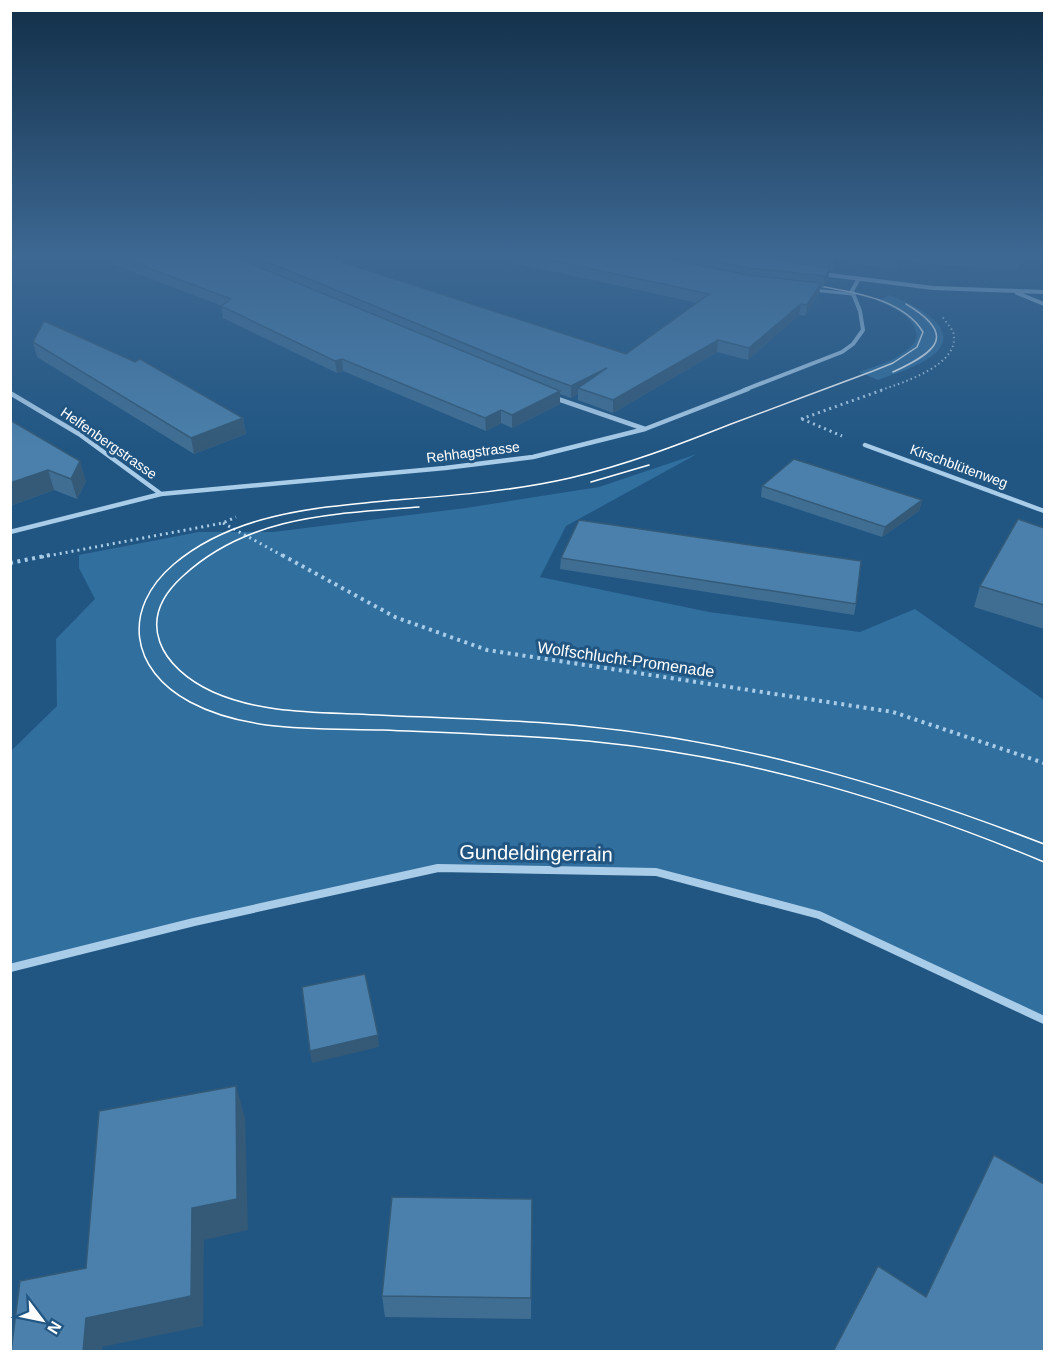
<svg xmlns="http://www.w3.org/2000/svg" width="1055" height="1362" viewBox="0 0 1055 1362" font-family="Arial,sans-serif">
  <style>
    .green { fill: #316f9f }
    .lines { fill: none; stroke-linecap: round; stroke-linejoin: round }
    .path-far2 { stroke: #a9cce8; stroke-width: 2; stroke-dasharray: 1.5 3; stroke-linecap: butt }
    .path-far1 { stroke: #a9cce8; stroke-width: 3; stroke-dasharray: 2 4; stroke-linecap: butt }
    .path { stroke: #a9cce8; stroke-width: 4; stroke-dasharray: 3 4.5; stroke-linecap: butt }
    .lane { stroke: #a9cce8; stroke-width: 3 }
    .street-far2 { stroke: #a9cce8; stroke-width: 4 }
    .street-far1 { stroke: #a9cce8; stroke-width: 4.5 }
    .street { stroke: #a9cce8; stroke-width: 8 }
    .tram { stroke: #fff; stroke-width: 1.5 }
    .wall { fill: #406e93 }
    .shaded-wall { fill: #345a78 }
    .building { fill: #4a80ab; stroke: #345a78; stroke-width: 1.5 }
    .labels { text-anchor: middle; stroke-width: 6; stroke-linejoin: round; paint-order: stroke }
    .far-street-label { font-size: 14px; fill: #fff; stroke: #215683 }
    .street-label { font-size: 16px; fill: #fff; stroke: #215683 }
    .near-street-label { font-size: 20px; fill: #fff; stroke: #215683 }
  </style>
  <rect width="100%" height="100%" fill="#215683"/>
  <path class="green" d="M889,295C909,302 967,328 933,355C918,367 896,373 878,380L859,372C879,365 906,358 917,338C916,317 895,309 878,301Z
    M697,454L566,526L540,577L709,612L860,632L915,609L1044,700V1020L819,915L656,872L438,868L11,968L10,752L57,706L56,639L95,599L79,568V555L199,532H273L466,508L599,487Z"/>
  <g class="lines">
    <path class="path-far2" d="M881,390C902,383 963,364 953,332C951,327 945,321 942,316"/>
    <path class="path-far1" d="M801,419L885,389
      M802,419L842,436
      M223,523L285,557
      M42,557L223,523L236,517"/>
    <path class="path" d="M282,555L395,617L487,650L893,712L1044,763
      M10,563L50,555"/>
    <path class="lane" d="M813,290L852,294"/>
    <path class="street-far2" d="M822,274L933,288L1044,292
      M1017,293L1044,304
      M744,390L842,352L853,344L863,330L860,311L852,291L858,280"/>
    <path class="street-far1" d="M10,393L79,434L161,494
      M552,397L645,429
      M865,445L1044,511
      M10,532L161,494L445,468L533,457L645,429L748,389"/>
    <path class="street" d="M10,968L194,922L438,868L656,872L819,915L1044,1020"/>
    <path class="tram" d="M808,284C846,291 902,297 923,332L917,347L893,363L873,371C826,389 778,406 731,424C678,445 626,465 570,478C509,492 446,496 384,501C310,508 232,515 174,564C121,609 130,670 190,702C248,733 319,728 383,730C454,733 526,735 597,742C752,757 900,802 1044,862
      M893,372C937,352 958,335 906,304
      M591,482L649,465
      M419,507C334,514 249,515 183,576C133,621 161,668 213,692C258,712 308,712 356,714C431,718 507,719 582,726C742,741 894,786 1044,844"/>
  </g>
  <path class="wall" d="M94,257H347L345,263L626,354L697,303L488,257H1021V259L1018,270L900,262L897,269L839,262L833,271L830,270L828,278L823,287H820L819,294L805,316L799,315L748,360L717,352L613,413L578,400V394L571,398L560,394V404L512,428L501,423L486,431L343,371L337,373L223,318L221,306H222Z
    M33,342L243,418L246,434L194,454L37,357Z
    M10,420L86,481L77,499L54,490L10,506Z
    M762,486L922,500L919,511L882,537L761,497Z
    M1044,528V629L974,607L980,586Z
    M561,558L856,604L854,615L560,569Z
    M532,1199L531,1319L385,1317L382,1296Z"/>
  <path class="shaded-wall" d="M343,257H347L343,273L342,262Z
    M837,257H840L839,262L833,271L835,260Z
    M900,257H901L900,262L897,269Z
    M830,268L828,278L823,287L825,276Z
    M821,283L819,294L805,316L807,305Z
    M801,304L799,315L748,360L749,348Z
    M718,340L717,352L613,413V400Z
    M342,359L343,371L337,373L335,361Z
    M607,368L578,388V394L571,398V386Z
    M560,391V404L512,428V415Z
    M501,410V423L486,431L485,418Z
    M243,418L246,434L194,454L191,438Z
    M80,461L86,481L77,499L71,479Z
    M48,470L54,490L10,506V483Z
    M922,500L919,511L882,537L885,527Z
    M378,1035L379,1047L312,1063L310,1051Z
    M236,1086L245,1118L248,1230L204,1240L203,1326L102,1347V1352H83L86,1318Z"/>
  <path class="building" d="M120,257H232L251,264L560,391L512,415L501,410L485,418L342,359L335,361L221,306L231,299Z
    M256,257H343L342,262L626,354L709,294L536,257H657L748,275L821,283L807,305L801,304L749,348L718,340L613,400L578,388L607,368L571,386L538,374Z
    M694,257H757L830,268L825,276L749,268Z
    M815,257H837L835,260Z
    M997,257H1021V259Z
    M44,321L135,362L140,359L243,418L191,438L33,342Z
    M10,420L80,461L71,479L48,470L10,483Z
    M794,459L922,500L885,527L762,486Z
    M1018,519L1044,528V605L980,586Z
    M579,520L861,561L856,604L561,558Z
    M365,974L378,1035L310,1051L302,987Z
    M236,1086L237,1199L192,1208L191,1296L86,1318L83,1352H11L20,1281L86,1268L99,1111Z
    M994,1155L1044,1184V1352H833L878,1266L926,1297Z
    M392,1197L532,1199L531,1298L382,1296Z"/>
  <linearGradient id="sky" x2="0" y2="1"><stop stop-color="#122f48"/><stop offset="0.57" stop-color="#3d6893"/><stop offset="1" stop-color="#3d6893" stop-opacity="0"/></linearGradient>
  <rect width="1055" height="448" fill="url(#sky)"/>
  <g class="labels">
    <g class="far-street-label">
      <text transform="translate(109 443) rotate(35)" y="5">Helfenbergstrasse</text>
      <text transform="translate(473 452) rotate(-7)" y="5">Rehhagstrasse</text>
      <text transform="translate(959 466) rotate(20)" y="5">Kirschblütenweg</text>
    </g>
    <g class="street-label">
      <text transform="translate(626 659) rotate(8)" y="6">Wolfschlucht-Promenade</text>
    </g>
    <g class="near-street-label">
      <text transform="translate(536 853) rotate(1)" y="7">Gundeldingerrain</text>
    </g>
  </g>
  <rect width="1055" height="1362" fill="none" stroke="#ffffff" stroke-width="24"/>
  <g transform="translate(42 1320) rotate(122)" stroke="#215683" stroke-width="4.5" paint-order="stroke">
  <path d="M0-4.5L10 22L0 15L-10 22Z" fill="#ffffff"/>
  <text y="-9" font-size="16" font-weight="bold" text-anchor="middle" fill="#ffffff">N</text>
  </g>
</svg>
